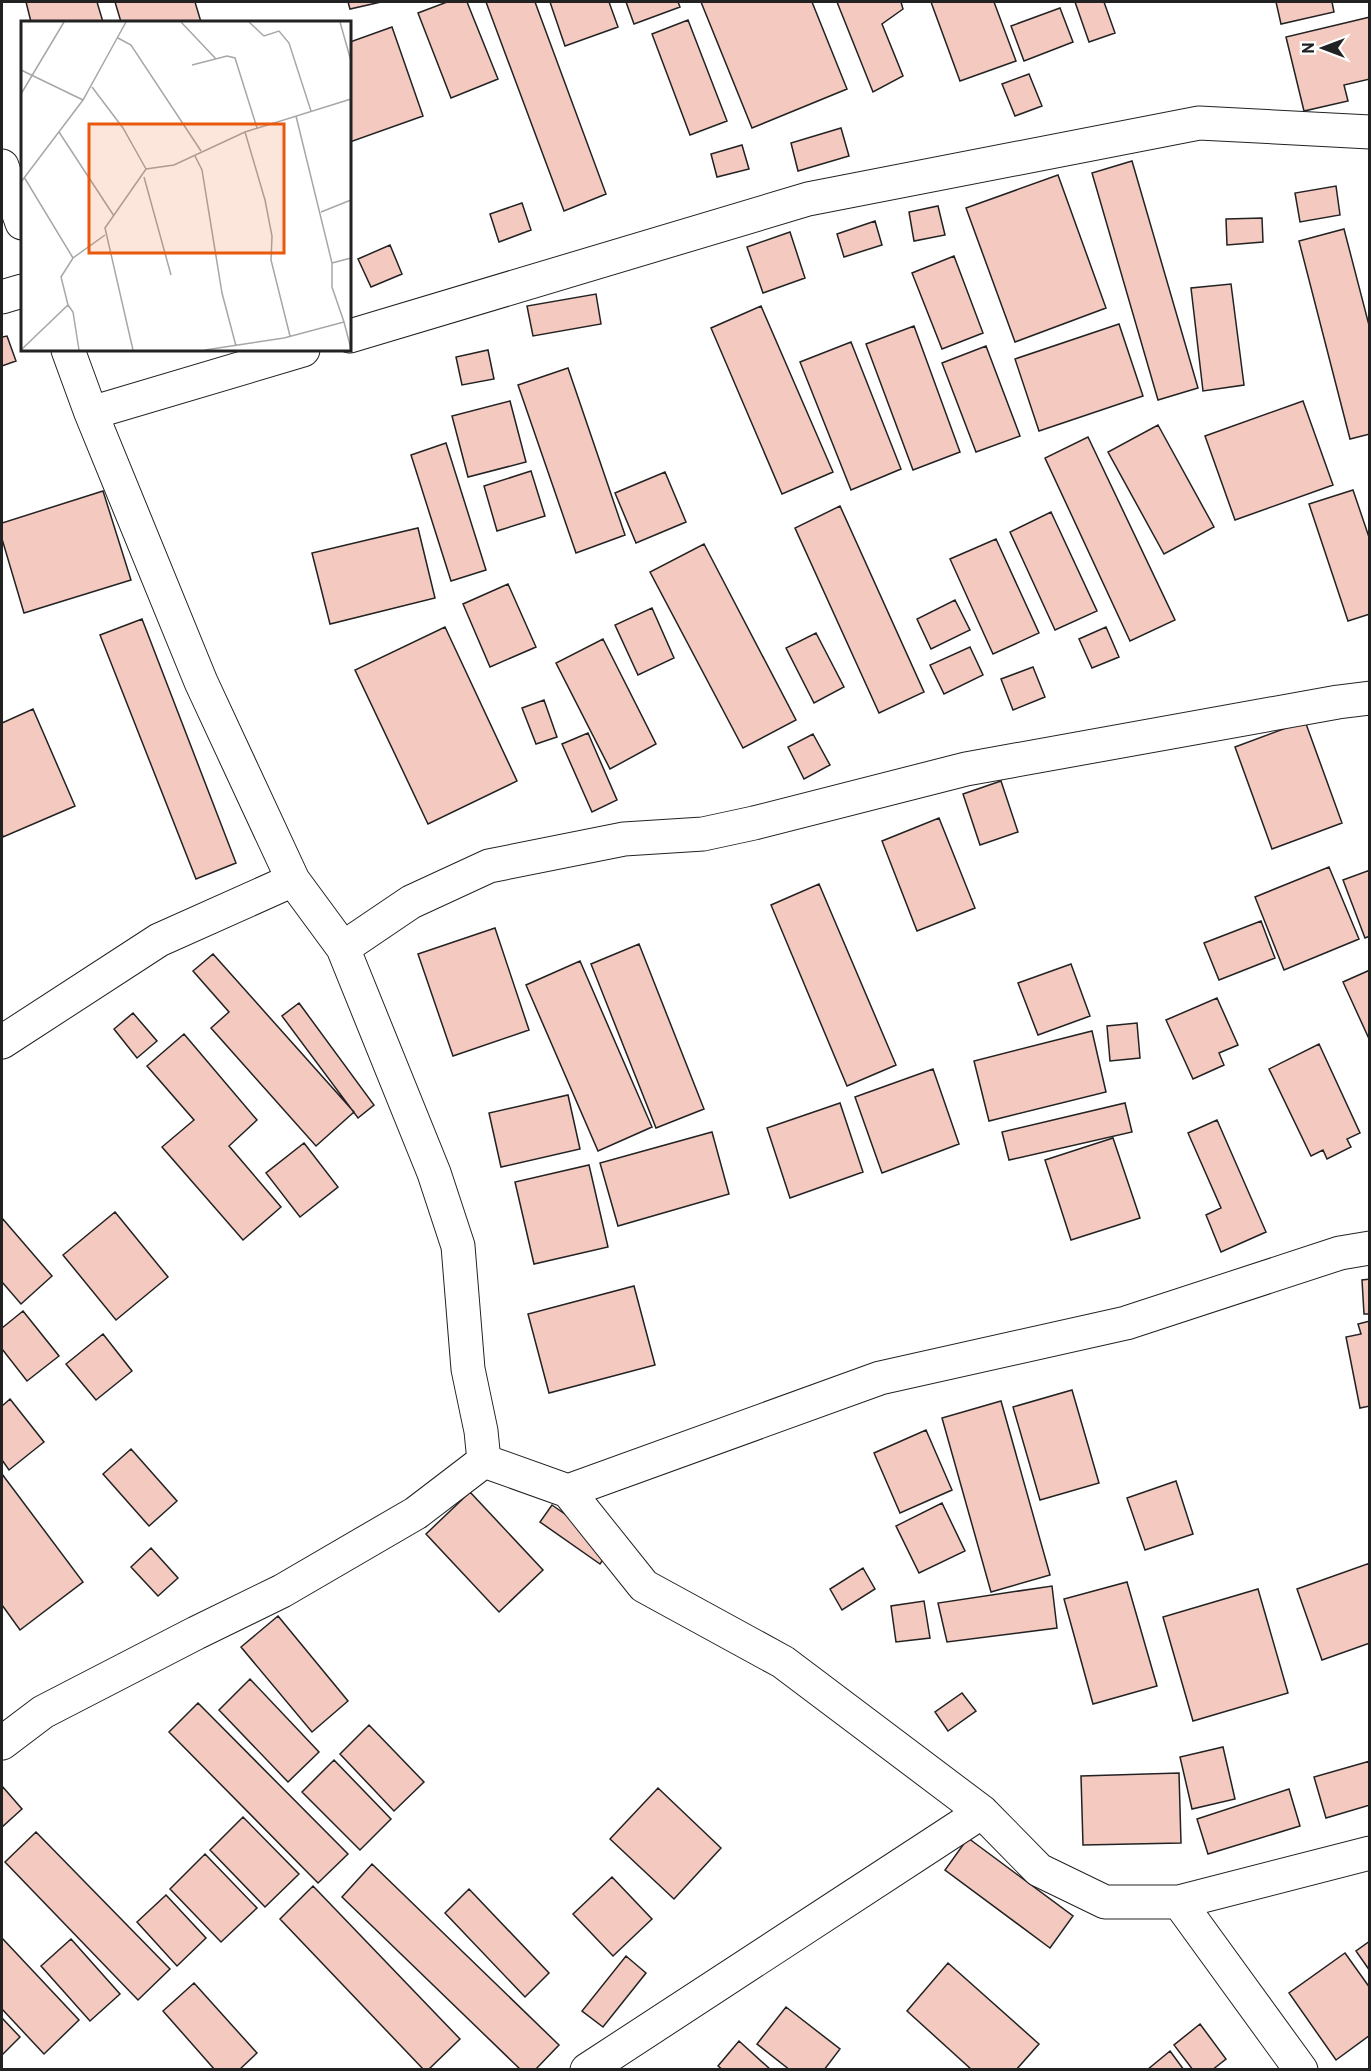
<svg xmlns="http://www.w3.org/2000/svg" width="1371" height="2071" viewBox="0 0 1371 2071" font-family="Overpass,sans-serif">
  <style>
    .building { fill: #f3c9c0; stroke: #222; stroke-width: 1.5 }
    .lines { fill: none; stroke-linecap: round; stroke-linejoin: round }
    .street-casing { stroke: #222; stroke-width: 35 }
    .street { stroke: #fff; stroke-width: 33 }
    .inset-road { fill: none; stroke: #a7a7a7; stroke-width: 1.5 }
    .view { fill: #e8590c; fill-opacity: 0.15; stroke: #e8590c; stroke-width: 3 }
    .inset-edge { fill: none; stroke: #222; stroke-width: 3 }
  </style>
  <rect width="100%" height="100%" fill="#fff"/>
  <path class="building" d="M26,2H97L103,22H31Z
    M115,2H195L201,22H121Z
    M348,2H381L350,9Z
    M447,2H467L498,79L451,98L418,13Z
    M486,2H535L606,194L564,211Z
    M550,2H609L618,27L565,46Z
    M626,2H678L680,7L634,24Z
    M701,2H812L847,89L752,128Z
    M837,2H901L903,9L882,24L903,76L873,92Z
    M931,2H994L1016,61L960,81Z
    M1075,2H1104L1115,33L1089,42Z
    M1276,2H1332L1334,12L1281,24Z
    M1060,8L1073,42L1024,61L1011,26Z
    M1370,17V79L1344,85L1348,101L1304,111L1286,37Z
    M688,20L727,121L690,135L652,34Z
    M392,27L423,116L350,142V42Z
    M1029,74L1042,106L1015,116L1002,84Z
    M841,128L849,156L798,171L791,143Z
    M742,145L749,169L717,177L711,154Z
    M1132,161L1198,388L1158,400L1092,173Z
    M1058,175L1106,308L1015,342L966,208Z
    M1336,186L1340,215L1300,222L1295,193Z
    M522,203L531,230L499,242L490,214Z
    M938,206L945,235L914,241L909,212Z
    M1262,218L1263,242L1227,245L1226,219Z
    M875,221L882,245L844,257L837,234Z
    M1344,229L1370,329V434L1350,439L1299,241Z
    M790,232L805,278L763,293L747,247Z
    M390,245L402,274L371,287L358,259Z
    M954,256L983,333L942,349L912,273Z
    M1231,284L1244,385L1203,391L1191,288Z
    M596,294L601,324L533,336L527,306Z
    M761,306L833,472L782,494L711,328Z
    M1119,324L1143,396L1039,431L1015,359Z
    M914,326L960,452L913,470L866,344Z
    M7,336L16,361L2,366V337Z
    M851,342L901,469L851,490L800,362Z
    M986,346L1020,436L976,452L942,363Z
    M488,350L494,379L462,385L456,357Z
    M568,368L625,535L576,553L518,385Z
    M510,401L526,462L468,477L452,416Z
    M1303,401L1333,485L1235,520L1205,436Z
    M1158,425L1214,527L1164,554L1108,452Z
    M1088,437L1175,620L1130,641L1045,458Z
    M446,443L486,570L451,581L411,455Z
    M531,471L545,516L497,531L484,486Z
    M665,472L686,522L636,543L615,493Z
    M1353,490L1370,540V614L1348,621L1309,504Z
    M103,491L131,580L24,613L2,539V523Z
    M840,506L924,692L879,713L795,528Z
    M1051,512L1097,611L1055,630L1010,532Z
    M418,528L435,598L330,624L312,553Z
    M996,539L1039,633L993,654L950,559Z
    M704,544L796,720L743,748L650,572Z
    M508,584L536,647L490,667L463,604Z
    M955,600L970,630L931,649L917,619Z
    M652,608L674,658L638,675L615,625Z
    M142,619L236,863L196,879L100,635Z
    M445,627L517,781L428,824L355,670Z
    M1106,627L1119,657L1092,668L1079,639Z
    M816,633L844,687L814,703L786,648Z
    M603,639L656,744L610,769L556,663Z
    M970,647L983,675L944,694L930,665Z
    M1033,667L1045,697L1013,710L1001,679Z
    M544,700L557,737L536,744L522,708Z
    M33,709L75,806L3,837L2,833V723Z
    M1305,721L1342,823L1272,849L1235,747Z
    M588,733L617,800L592,812L562,744Z
    M813,734L830,765L804,779L788,747Z
    M1001,781L1018,832L980,845L963,794Z
    M939,818L975,908L917,931L882,841Z
    M1329,867L1359,939L1284,970L1255,897Z
    M1370,870V936L1365,938L1343,880Z
    M819,884L896,1065L847,1086L771,905Z
    M1261,921L1275,958L1219,980L1204,943Z
    M495,928L529,1030L453,1056L418,954Z
    M639,944L704,1109L656,1128L591,964Z
    M213,954L354,1112L316,1146L211,1028L229,1012L193,971Z
    M580,961L652,1127L598,1151L526,985Z
    M1071,964L1090,1016L1038,1035L1018,983Z
    M1370,970V1041L1343,982Z
    M1217,998L1238,1045L1219,1053L1224,1065L1193,1079L1166,1020Z
    M299,1003L374,1105L358,1118L282,1016Z
    M133,1013L157,1041L137,1058L114,1029Z
    M1137,1023L1140,1058L1110,1061L1107,1026Z
    M1092,1031L1106,1092L989,1121L974,1061Z
    M184,1034L257,1120L229,1146L281,1207L243,1240L162,1147L194,1120L147,1066Z
    M1319,1044L1360,1133L1347,1139L1351,1147L1327,1159L1323,1150L1311,1156L1269,1069Z
    M933,1069L959,1144L882,1173L855,1097Z
    M568,1095L580,1149L501,1167L489,1113Z
    M840,1103L863,1172L790,1198L767,1128Z
    M1125,1103L1132,1132L1009,1160L1002,1132Z
    M1217,1120L1266,1232L1221,1252L1206,1215L1221,1208L1188,1133Z
    M712,1132L729,1194L618,1226L600,1163Z
    M1113,1138L1140,1218L1071,1240L1045,1160Z
    M304,1143L338,1187L300,1217L266,1173Z
    M589,1165L608,1247L534,1264L515,1182Z
    M115,1212L168,1277L116,1320L63,1255Z
    M2,1218L52,1276L21,1304L2,1282Z
    M1370,1279V1314H1364L1362,1280Z
    M634,1286L655,1365L549,1393L528,1314Z
    M23,1311L59,1356L27,1381L2,1349V1328Z
    M1370,1321V1406L1360,1408L1346,1337L1361,1334L1358,1324Z
    M103,1334L132,1371L96,1400L66,1364Z
    M1072,1390L1099,1483L1040,1500L1013,1407Z
    M10,1399L44,1442L9,1470L2,1460V1406Z
    M1001,1401L1050,1575L991,1592L942,1418Z
    M926,1430L952,1490L900,1513L874,1453Z
    M131,1449L177,1501L149,1526L103,1474Z
    M2,1474L83,1582L20,1630L2,1605Z
    M1176,1481L1193,1534L1145,1550L1127,1498Z
    M470,1492L543,1570L499,1612L426,1534Z
    M942,1503L965,1551L919,1573L896,1526Z
    M552,1505L612,1547L600,1564L540,1522Z
    M151,1548L178,1578L158,1596L131,1567Z
    M1370,1563V1643L1322,1660L1297,1589Z
    M863,1568L875,1589L842,1610L830,1589Z
    M1127,1582L1157,1686L1093,1704L1064,1599Z
    M1052,1586L1057,1628L947,1642L938,1603Z
    M1258,1589L1288,1693L1193,1721L1163,1617Z
    M924,1601L930,1638L896,1642L891,1606Z
    M278,1616L348,1701L312,1732L241,1647Z
    M250,1679L319,1752L288,1782L219,1710Z
    M962,1693L976,1711L948,1731L935,1712Z
    M198,1703L348,1854L318,1883L169,1732Z
    M369,1725L424,1782L394,1811L340,1754Z
    M1223,1747L1235,1799L1192,1809L1180,1757Z
    M334,1760L391,1819L360,1850L302,1792Z
    M1370,1761V1805L1326,1818L1314,1777Z
    M1179,1773L1181,1843L1083,1845L1081,1776Z
    M2,1786L22,1809L2,1827Z
    M658,1788L721,1848L674,1899L610,1839Z
    M1289,1789L1300,1826L1208,1854L1197,1819Z
    M243,1817L299,1874L265,1907L210,1850Z
    M36,1832L170,1969L138,2000L5,1862Z
    M968,1838L1073,1916L1050,1948L945,1870Z
    M205,1854L257,1908L221,1942L170,1889Z
    M372,1864L559,2045L535,2070H521L342,1897Z
    M612,1877L652,1919L613,1956L573,1914Z
    M313,1886L460,2039L428,2070H424L280,1919Z
    M469,1889L549,1973L525,1997L445,1913Z
    M166,1895L206,1938L177,1966L137,1922Z
    M2,1938L79,2020L44,2054L2,2009Z
    M71,1939L120,1994L90,2021L41,1966Z
    M1370,1941V1971L1356,1951Z
    M1345,1953L1370,1988V2035L1336,2060L1289,1993Z
    M626,1956L646,1973L603,2027L582,2011Z
    M948,1963L1039,2044L1016,2070H972L907,2011Z
    M194,1983L257,2053L239,2070H215L163,2011Z
    M786,2007L840,2049L824,2070H790L757,2044Z
    M2,2018L20,2037L2,2055Z
    M1200,2024L1226,2059L1212,2070H1193L1174,2045Z
    M739,2041L771,2070H723L718,2066Z
    M1170,2051L1184,2070H1147Z"/>
  <g class="lines">
    <defs>
      <path id="street" d="M2,166L22,223
        M2,297L22,291
        M350,336L808,199L1199,123L1370,132
        M68,350L91,413L201,682L293,880L343,948L434,1173L458,1246L468,1369L481,1431L484,1461L568,1491L644,1586L783,1662L982,1812L1039,1870L1105,1902H1179L1370,1853
        M91,413L303,350
        M343,948L411,902L489,866L624,839L703,834L754,823L966,769L1338,702L1370,698
        M2,1042L159,940L293,880
        M568,1491L880,1378L1126,1323L1340,1253L1370,1248
        M2,1743L43,1712L196,1633L282,1591L416,1513L484,1461
        M1179,1902L1301,2070
        M587,2070L982,1812"/>
    </defs>
    <use href="#street" class="street-casing"/>
    <use href="#street" class="street"/>
  </g>
  <g transform="translate(21 21)">
    <rect width="330" height="330" fill="#fff"/>
    <path class="inset-road" d="M160,1L195,38M228,1L243,15L258,10L268,22L290,90M319,1L330,40M97,17L110,24L180,130M171,44L206,35L214,37L236,107M0,49L62,79M71,66L102,107L125,148M0,73L43,1M38,111L93,195M224,111L244,179L251,215L250,239L269,315M174,135L181,149L201,272L215,325M3,156L52,237M123,156L150,254M0,161L62,79L105,1M300,191L330,179M311,242L330,237M47,284L40,256L52,237L84,214M323,301L330,328M0,329L47,284L52,291L58,329M112,329L84,207L125,148L153,144L224,111L330,78M184,329L263,317L323,301L311,266V242L275,95"/>
    <path class="view" d="M68,103H263V232H68Z"/>
    <rect width="330" height="330" class="inset-edge"/>
  </g>
  <rect width="1371" height="2071" fill="none" stroke="#222222" stroke-width="6"/>
  <g transform="translate(1323 48) rotate(270)" stroke="#ffffff" stroke-width="4.5" paint-order="stroke">
  <path d="M0-4.5L10 22L0 15L-10 22Z" fill="#222222"/>
  <text y="-9" font-size="16" font-weight="bold" text-anchor="middle" fill="#222222">N</text>
  </g>
</svg>
